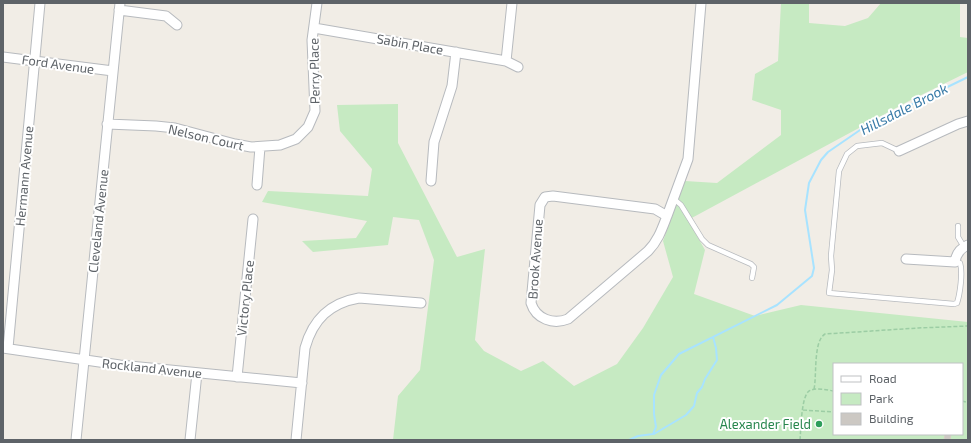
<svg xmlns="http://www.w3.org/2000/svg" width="971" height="443" viewBox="0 0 971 443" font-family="'Exo 2',sans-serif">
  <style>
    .green { fill: #c6eac2; fill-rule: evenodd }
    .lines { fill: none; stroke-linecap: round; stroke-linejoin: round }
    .stream { stroke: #a8e3ff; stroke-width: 2 }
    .building { fill: #ccc8c3; stroke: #d6cec4 }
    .lane-casing { stroke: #b7babe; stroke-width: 6 }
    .street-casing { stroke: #b7babe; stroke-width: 11 }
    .path { stroke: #9ccda4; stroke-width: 1.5; stroke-dasharray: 4 2; stroke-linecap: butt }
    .lane { stroke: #fff; stroke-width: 4.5 }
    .street { stroke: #fff; stroke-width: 9 }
    .leisure-dot { fill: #2e9e5b; stroke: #fff; stroke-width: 1.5 }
    .labels { text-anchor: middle; stroke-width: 4; stroke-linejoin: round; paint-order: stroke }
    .street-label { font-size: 13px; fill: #5e6368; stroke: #fff }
    .leisure-label { font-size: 13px; fill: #27864d; stroke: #fff; text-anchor: end }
    .water-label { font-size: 14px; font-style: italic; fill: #377aa7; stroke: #fff }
  </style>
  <rect width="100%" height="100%" fill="#f1ede6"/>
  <path class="green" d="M781,3H809V23L845,26L868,18L881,3H960V37L968,38V72L909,101L688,220L705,250L694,294L755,316L801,305L968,322V440H393L398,396L420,370L434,260L419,220L393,217L388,245L313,252L302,241L356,238L367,221L262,202L268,191L368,196L372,169L340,131L337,105L398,104V143L457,257L485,249L475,340L484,351L521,371L543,361L574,386L617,364L643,328L673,277L663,241L685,181L717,183L781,135V110L752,100L755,74L778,61ZM834,364H962V434H834Z"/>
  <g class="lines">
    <path class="stream" d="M654,434L686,415L694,406L697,393L702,387L705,379L717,360L716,348L713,337
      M629,440L638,436L653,434L656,427L654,414V395L661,375L679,354L777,305L812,276L814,268L805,210L809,183L821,160L828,152L863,128L968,77"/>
  </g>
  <path class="building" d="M945,434H951L950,440H944Z"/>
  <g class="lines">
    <defs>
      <path id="lane" d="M899,151L882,143L857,146L847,154L839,171L831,256L832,270L829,293L954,304L957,303C960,294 963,272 960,263L955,262
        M674,199L681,205L702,239L708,245L751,264L754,267L752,278
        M958,226V237L964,247"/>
      <path id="street" d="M119,10L166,16L177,25
        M314,28L506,61L518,67
        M3,57L113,71
        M506,61L512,3
        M107,124L156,126L175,128L235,144L251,147L280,145L296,139L308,127L315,111L312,40L317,3
        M899,151L958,124L968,121
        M431,181L434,142L452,86L456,52
        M257,185L260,147
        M553,196L655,209L667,216C662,229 658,241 648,251L568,319C553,325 536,319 531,303L540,205L545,197Z
        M667,216L688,159L701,3
        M906,259L955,262C956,254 961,248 968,245
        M3,348L120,365L302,383
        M8,348L40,3
        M237,377L253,219
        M76,440L120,3
        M190,440L197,373
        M296,440L305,348C313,319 330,303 359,298L421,303"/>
    </defs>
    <use href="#lane" class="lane-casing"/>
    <use href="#street" class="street-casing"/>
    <path class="path" d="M814,389C817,376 813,341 825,334L918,328L968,326
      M962,401L966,402
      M803,410L834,412
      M800,440C801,430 801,397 809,391C816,387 827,390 834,391"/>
    <use href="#lane" class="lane"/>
    <use href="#street" class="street"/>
  </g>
  <circle class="leisure-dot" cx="819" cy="424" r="4"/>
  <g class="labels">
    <g class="street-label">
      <text transform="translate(410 44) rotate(10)" y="5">Sabin Place</text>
      <text transform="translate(58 64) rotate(8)" y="5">Ford Avenue</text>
      <text transform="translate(314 71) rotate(-91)" y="5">Perry Place</text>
      <text transform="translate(206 137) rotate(13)" y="5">Nelson Court</text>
      <text transform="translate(24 176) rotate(-85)" y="5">Hermann Avenue</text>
      <text transform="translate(98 221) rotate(-84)" y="5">Cleveland Avenue</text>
      <text transform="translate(535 259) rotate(-86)" y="5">Brook Avenue</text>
      <text transform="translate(245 298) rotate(-84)" y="5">Victory Place</text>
      <text transform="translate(152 368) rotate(6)" y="5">Rockland Avenue</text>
    </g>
    <g class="leisure-label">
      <text x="811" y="429">Alexander Field</text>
    </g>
    <g class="water-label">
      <text transform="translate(904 109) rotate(-27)" y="5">Hillsdale Brook</text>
    </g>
  </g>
  <rect width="971" height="443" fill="none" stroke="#5e6368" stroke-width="8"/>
  <rect x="833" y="363" width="130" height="72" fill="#ffffff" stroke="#bfc1c3"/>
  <rect x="841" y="376" width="20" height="6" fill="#ffffff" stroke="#bfc1c3"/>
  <text x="869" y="383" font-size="12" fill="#5e6368">Road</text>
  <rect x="841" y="393" width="20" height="12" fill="#c6eac2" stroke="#bfc1c3"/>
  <text x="869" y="403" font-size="12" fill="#5e6368">Park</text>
  <rect x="841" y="413" width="20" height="12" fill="#ccc8c3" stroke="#bfc1c3"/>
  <text x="869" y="423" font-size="12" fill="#5e6368">Building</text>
</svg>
